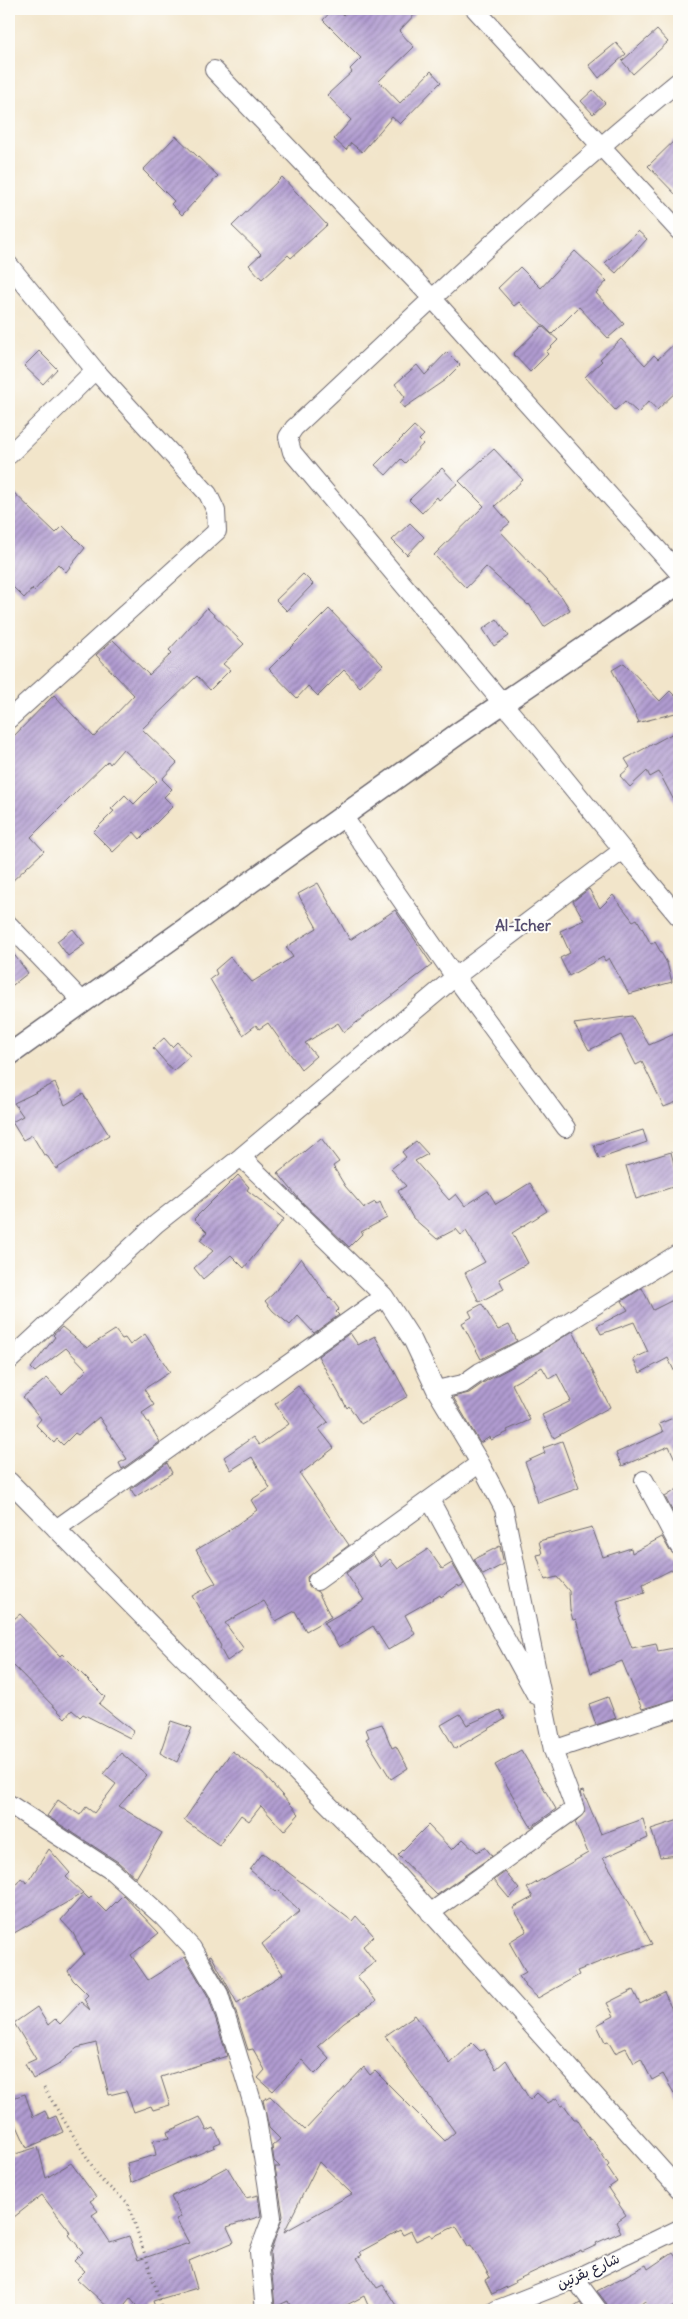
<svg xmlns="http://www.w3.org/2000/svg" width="688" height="2319" viewBox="0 0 688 2319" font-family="Delius,'Playpen Sans Arabic',sans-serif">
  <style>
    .building { fill: url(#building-hatch); fill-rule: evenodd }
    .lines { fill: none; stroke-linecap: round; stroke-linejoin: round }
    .minor-casing { stroke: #6b666d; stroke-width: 20 }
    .tertiary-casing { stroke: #6b666d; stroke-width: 24 }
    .path { stroke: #6b666d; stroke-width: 3; stroke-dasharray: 1 4; stroke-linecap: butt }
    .minor { stroke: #fff; stroke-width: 18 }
    .tertiary { stroke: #fff; stroke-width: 21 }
    .labels { text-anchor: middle; stroke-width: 4; stroke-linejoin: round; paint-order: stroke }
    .street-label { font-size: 14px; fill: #22223b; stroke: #fdfcf7 }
    .neighbourhood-label { font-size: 15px; font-weight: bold; fill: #544c6f; stroke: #fdfcf7 }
  </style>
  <defs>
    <pattern id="building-hatch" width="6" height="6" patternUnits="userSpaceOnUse" patternTransform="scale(1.25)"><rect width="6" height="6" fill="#b09bd0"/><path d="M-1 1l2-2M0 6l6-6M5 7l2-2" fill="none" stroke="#8f7eaa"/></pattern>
  </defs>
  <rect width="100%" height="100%" fill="#fdfcf7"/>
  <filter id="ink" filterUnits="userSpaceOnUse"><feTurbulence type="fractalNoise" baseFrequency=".02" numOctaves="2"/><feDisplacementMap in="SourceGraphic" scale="10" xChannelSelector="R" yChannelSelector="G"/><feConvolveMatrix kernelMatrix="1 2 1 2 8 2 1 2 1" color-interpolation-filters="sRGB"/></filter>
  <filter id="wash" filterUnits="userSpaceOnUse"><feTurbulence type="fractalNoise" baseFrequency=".0096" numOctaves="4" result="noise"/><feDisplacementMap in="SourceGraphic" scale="20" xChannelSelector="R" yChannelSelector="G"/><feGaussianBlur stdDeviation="1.12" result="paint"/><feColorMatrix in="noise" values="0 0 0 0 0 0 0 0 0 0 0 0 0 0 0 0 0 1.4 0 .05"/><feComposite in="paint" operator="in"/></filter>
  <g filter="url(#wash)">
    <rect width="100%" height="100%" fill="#f2e5ca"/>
    <g id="blocks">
      <path class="building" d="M333,9H336L343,15L349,9H420L399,31L414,47L379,81L400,103L431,71L441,82L400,124L392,117L362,152L351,143L346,150L334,139L351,120L327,95L352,72L350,69L361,58L323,20Z
        M657,30L668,42L633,74L622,61Z
        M616,43L626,54L599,78L589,65Z
        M593,90L605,103L593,114L581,101Z
        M176,136L218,176L182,215L171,204L174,201L143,170Z
        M679,136V198L648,166Z
        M282,177L327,225L291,258L288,255L262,279L249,265L261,254L232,226Z
        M638,231L647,239L616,273L605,263Z
        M575,251L607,281L596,293L624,324L608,338L579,307L552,334L519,302L514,306L498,288L520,267L541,288Z
        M542,326L558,340L546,352L548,354L530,372L513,354Z
        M621,339L645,365L654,355L658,359L679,339V389L657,410L649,401L638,413L625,401L615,410L585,377L602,361L600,359Z
        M39,351L57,369L43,384L24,366Z
        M447,352L460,365L445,380L404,408L400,403L405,397L395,384L417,365L425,375Z
        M414,426L424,435L419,440L423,444L405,463L401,459L386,475L375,465Z
        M494,449L523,480L495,506L510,523L500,531L562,597L570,610L544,627L529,604L528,605L486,567L466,588L434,555L484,506L459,481Z
        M442,468L457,484L439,500L437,497L422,513L409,500Z
        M9,488L56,533L63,526L85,548L66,572L58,564L34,591L32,589L24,598L9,583Z
        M410,523L424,537L407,555L392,540Z
        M303,574L313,584L287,611L276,600Z
        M207,608L244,644L223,664L230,670L210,690L197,676L142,729L177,763L162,779L172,789L164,797L173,806L140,839L134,832L113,852L93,832L114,811L111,809L125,795L134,804L157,781L123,749L110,764L108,761L78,790L31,837L44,851L9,884V741L54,695L94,737L134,695L96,655L113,640L149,675L172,653L169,650Z
        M329,609L383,665L360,687L344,670L318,696L308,686L297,698L269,669Z
        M497,619L509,636L494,646L483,629Z
        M624,663L660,701L670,691L679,700V712L637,723L639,722L612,670Z
        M679,730V810L659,772L650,777L647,771L630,787L620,776L630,767L625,759Z
        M318,883L350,940L395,910L432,965L344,1032L338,1023L305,1043L316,1056L301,1069L268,1023L259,1029L256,1025L243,1035L210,979L217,974L215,970L230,957L252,982L293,957L286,947L317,928L298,894Z
        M589,889L600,908L613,895L633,921L637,919L651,944L655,942L667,963L672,982L629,994L609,958L605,961L603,957L569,976L560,958L570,953L560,931L584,920L573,901Z
        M73,929L85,944L68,956L57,941Z
        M9,948L28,973L9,988Z
        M632,1016L649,1045L679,1032V1101L664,1107L642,1062L636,1065L621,1035L589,1050L574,1024Z
        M164,1038L172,1047L177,1042L190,1056L173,1071L153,1048Z
        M55,1083L65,1105L83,1094L109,1135L56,1169L46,1154L44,1155L32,1135L23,1140L12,1122L23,1116L14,1103Z
        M643,1130L647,1142L599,1159L594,1145Z
        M321,1138L339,1162L333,1166L345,1186L364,1208L375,1202L376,1205L380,1202L387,1218L361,1232L362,1234L349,1247L299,1199L278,1173Z
        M416,1141L428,1154L415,1161L449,1200L456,1194L465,1206L488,1191L496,1204L530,1183L547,1211L512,1233L528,1263L499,1279L504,1289L479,1302L465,1273L485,1262L466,1231L461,1235L456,1229L437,1239L413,1218L398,1191L406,1186L391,1169L406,1157L402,1152Z
        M671,1152L679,1185L636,1199L626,1166Z
        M238,1175L249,1187L247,1190L284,1219L244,1268L231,1255L203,1279L194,1268L213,1251L200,1240L207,1232L194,1219Z
        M301,1258L329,1298L330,1297L339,1309L336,1312L339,1315L314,1333L298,1316L290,1325L273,1311L265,1301L273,1294Z
        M642,1288L653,1310L679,1297V1381L668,1358L640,1373L633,1359L648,1352L634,1322L601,1334L597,1326L628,1310L622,1301Z
        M482,1304L498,1330L509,1325L517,1341L481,1359L462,1323L472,1317L469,1311Z
        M62,1327L87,1348L115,1330L122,1339L125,1338L130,1345L145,1334L170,1372L144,1389L154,1405L142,1413L160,1442L122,1469L119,1463L127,1459L99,1417L78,1435L75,1433L63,1445L57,1439L54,1443L36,1425L41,1419L23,1397L47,1378L62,1394L87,1370L66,1348L35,1372L31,1368L55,1337L53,1335Z
        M573,1331L610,1407L554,1438L542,1415L571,1401L557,1374L549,1379L542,1367L512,1384L530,1420L507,1430L508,1432L491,1440L490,1437L480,1443L453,1397L469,1393L486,1381L538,1353Z
        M350,1333L358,1345L375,1336L408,1396L361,1424L349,1406L347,1408L318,1356Z
        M298,1386L328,1422L319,1429L334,1448L300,1474L349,1545L307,1577L308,1587L318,1592L331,1617L306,1631L295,1611L276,1621L264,1601L225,1623L244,1649L227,1661L220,1648L221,1646L192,1596L216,1583L196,1550L225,1533L257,1510L251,1500L270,1488L252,1457L231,1470L224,1457L253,1437L259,1445L289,1424L275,1404Z
        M673,1418L677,1426L679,1425V1468L669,1446L622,1466L616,1453L663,1432L659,1424Z
        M562,1441L579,1488L538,1503L533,1486H534L525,1462L545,1453L543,1448Z
        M167,1463L172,1473L135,1497L131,1489Z
        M679,1488V1524L665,1497Z
        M592,1527L603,1557L631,1548L632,1553L662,1537L670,1551L679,1557V1566L643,1584L645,1593L617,1601L622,1617L620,1618L632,1648L656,1643L658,1651L679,1647V1698L642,1709L622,1661L591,1673L576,1619L573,1620L570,1610L569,1591L557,1577L545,1580L537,1555L542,1554L539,1541Z
        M500,1546L504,1564L483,1575L474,1559Z
        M428,1549L442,1569L452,1563L464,1584L459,1587L458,1585L441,1597L440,1595L405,1615L415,1634L388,1650L373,1626L339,1647L324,1623L364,1600L346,1573L373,1554L381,1567L390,1559L398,1569Z
        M20,1614L60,1656L62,1654L105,1697L99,1704L134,1732L130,1738L83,1714L80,1717L72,1710L65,1718L9,1661V1623Z
        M608,1697L616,1718L596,1725L589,1704Z
        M500,1710L505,1719L455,1749L441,1725L460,1714L467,1725Z
        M171,1721L192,1728L177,1762L160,1753Z
        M382,1724L392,1748L396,1746L408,1768L391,1779L366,1739L369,1737L366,1729Z
        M521,1750L556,1809L531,1827L495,1765Z
        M232,1751L263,1774L299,1814L284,1831L261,1806L249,1821L241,1815L219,1845L184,1820Z
        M121,1753L147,1775L119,1806L162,1833L136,1878L118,1862L47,1816L58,1800L80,1815L86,1807L94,1813L116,1784L103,1774Z
        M583,1791L601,1834L643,1819L648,1838L603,1858L615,1877L652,1944L612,1957L577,1971L579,1975L538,1998L525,1986L519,1976L526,1972L509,1942L527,1931L513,1908L533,1897L527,1888L588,1853L575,1822L585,1812L580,1792Z
        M679,1820V1855L660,1857L651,1829Z
        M428,1825L452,1850L463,1839L477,1852L485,1847L492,1856L437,1895L398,1855Z
        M49,1849L70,1873L66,1877L83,1893L9,1936V1894L21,1878L27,1883Z
        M263,1853L352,1921L356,1916L374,1936L363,1946L375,1962L357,1976L376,2001L344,2023L318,2046L330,2059L315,2074L302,2060L273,2091L258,2078L265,2070L253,2049L248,2050L229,1991L209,1956L211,1955L237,2003L283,1974L262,1944L300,1911L278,1890L276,1892L250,1870Z
        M505,1872L519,1889L509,1898L494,1880Z
        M84,1894L89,1899L91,1897L106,1912L123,1895L159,1933L131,1955L148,1980L185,1957L209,1998L227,2056L161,2077L170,2105L153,2110L151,2106L134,2112L126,2091L109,2095L96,2043L77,2048L58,2065L33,2079L25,2064L36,2059L14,2023L37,2007L48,2025L55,2019L60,2024L81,2002L90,2010L84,1999L88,1995L73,1980L68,1971L84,1954L73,1933L61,1920Z
        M633,1990L640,2004L664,1992L674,2014L679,2031V2102L663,2074L652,2080L641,2059L634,2063L626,2048L615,2053L608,2041L605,2042L597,2025L614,2016L607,2003Z
        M415,2015L450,2064L472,2043L480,2051L484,2049L496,2069L506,2060L530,2100L537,2093L548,2103L557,2098L561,2106L564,2105L574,2119H577L590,2140L592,2139L609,2165L607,2167L617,2182L608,2188L626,2215L616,2222L621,2232L596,2243L597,2245L582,2252L581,2250L514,2281L515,2283L492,2294L485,2280L490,2277L471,2245L468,2246L456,2226L432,2237L430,2234L416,2241L411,2231L403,2235L400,2230L360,2252L362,2255L357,2258L377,2288L383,2285L399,2310H370L364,2296L337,2310H292L288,2301L275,2307L270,2253L283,2216L275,2167H280L274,2161L272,2146L280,2139L269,2128L263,2100L270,2096L305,2130L364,2067L370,2075L375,2071L445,2141L455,2132L385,2036ZM319,2162L352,2194L284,2232Z
        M25,2094L33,2117L45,2111L49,2119L56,2116L63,2132L27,2148L13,2117L9,2119V2099Z
        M200,2117L207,2131L214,2128L221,2142L214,2145L215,2147L131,2183L127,2163L156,2155L153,2141L169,2138L167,2132Z
        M38,2147L46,2178L71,2163L96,2197L90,2201L98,2211L92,2215L110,2242L129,2236L138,2260L189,2243L176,2219L181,2217L171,2197L227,2167L246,2198L258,2195L261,2216L227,2227L234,2242L189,2261L197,2288L153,2301L156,2310H140L130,2298L120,2310H111L77,2279L85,2271L74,2261L83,2252L69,2235L71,2233L42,2195L9,2221V2156Z
        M673,2252L679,2261V2304L666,2310H650L645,2301L633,2310H608L607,2304L597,2291L646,2265L648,2269Z
        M580,2303L585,2310H570Z"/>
    </g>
  </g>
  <g filter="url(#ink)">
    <use href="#blocks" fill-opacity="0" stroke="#6b666d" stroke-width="1"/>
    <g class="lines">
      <defs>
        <path id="minor" d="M475,9L679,231
          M214,70L432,298L679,573
          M9,265L95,370L208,494L216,511L217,531L9,719
          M9,455L95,370
          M343,816L455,977L566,1128
          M623,850L679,917
          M9,925L83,1002
          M241,1157L384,1296
          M9,1361L156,1224L241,1157L455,977L623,850L527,732L292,452L288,437L294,428C420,310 545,190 679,81
          M436,1390L463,1384L480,1372L533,1344L679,1253
          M644,1480L679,1546
          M9,1481L386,1863L679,2189
          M430,1500L536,1695
          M56,1529L384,1296L413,1341L436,1390L480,1463L504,1509L553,1750L575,1809L430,1913
          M317,1581L480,1463
          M553,1750L679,1708
          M9,1804L112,1871L162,1916L192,1948L219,1994L256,2114L267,2182L272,2217L259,2252L265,2310
          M575,2279L598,2310
          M496,2310L575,2279L679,2229"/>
        <path id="tertiary" d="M9,1055L459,733L679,583"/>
      </defs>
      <use href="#minor" class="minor-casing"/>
      <use href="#tertiary" class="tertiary-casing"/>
      <path class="path" d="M44,2088L101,2180L128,2203L163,2310"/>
      <use href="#minor" class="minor"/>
      <use href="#tertiary" class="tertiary"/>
    </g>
  </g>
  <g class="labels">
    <g class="street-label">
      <text transform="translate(588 2271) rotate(-24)" y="5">شارع بقرتين</text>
    </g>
    <g class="neighbourhood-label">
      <text x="523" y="931">Al-Icher</text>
    </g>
  </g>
  <rect width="688" height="2319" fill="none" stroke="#fdfcf7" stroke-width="30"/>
</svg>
